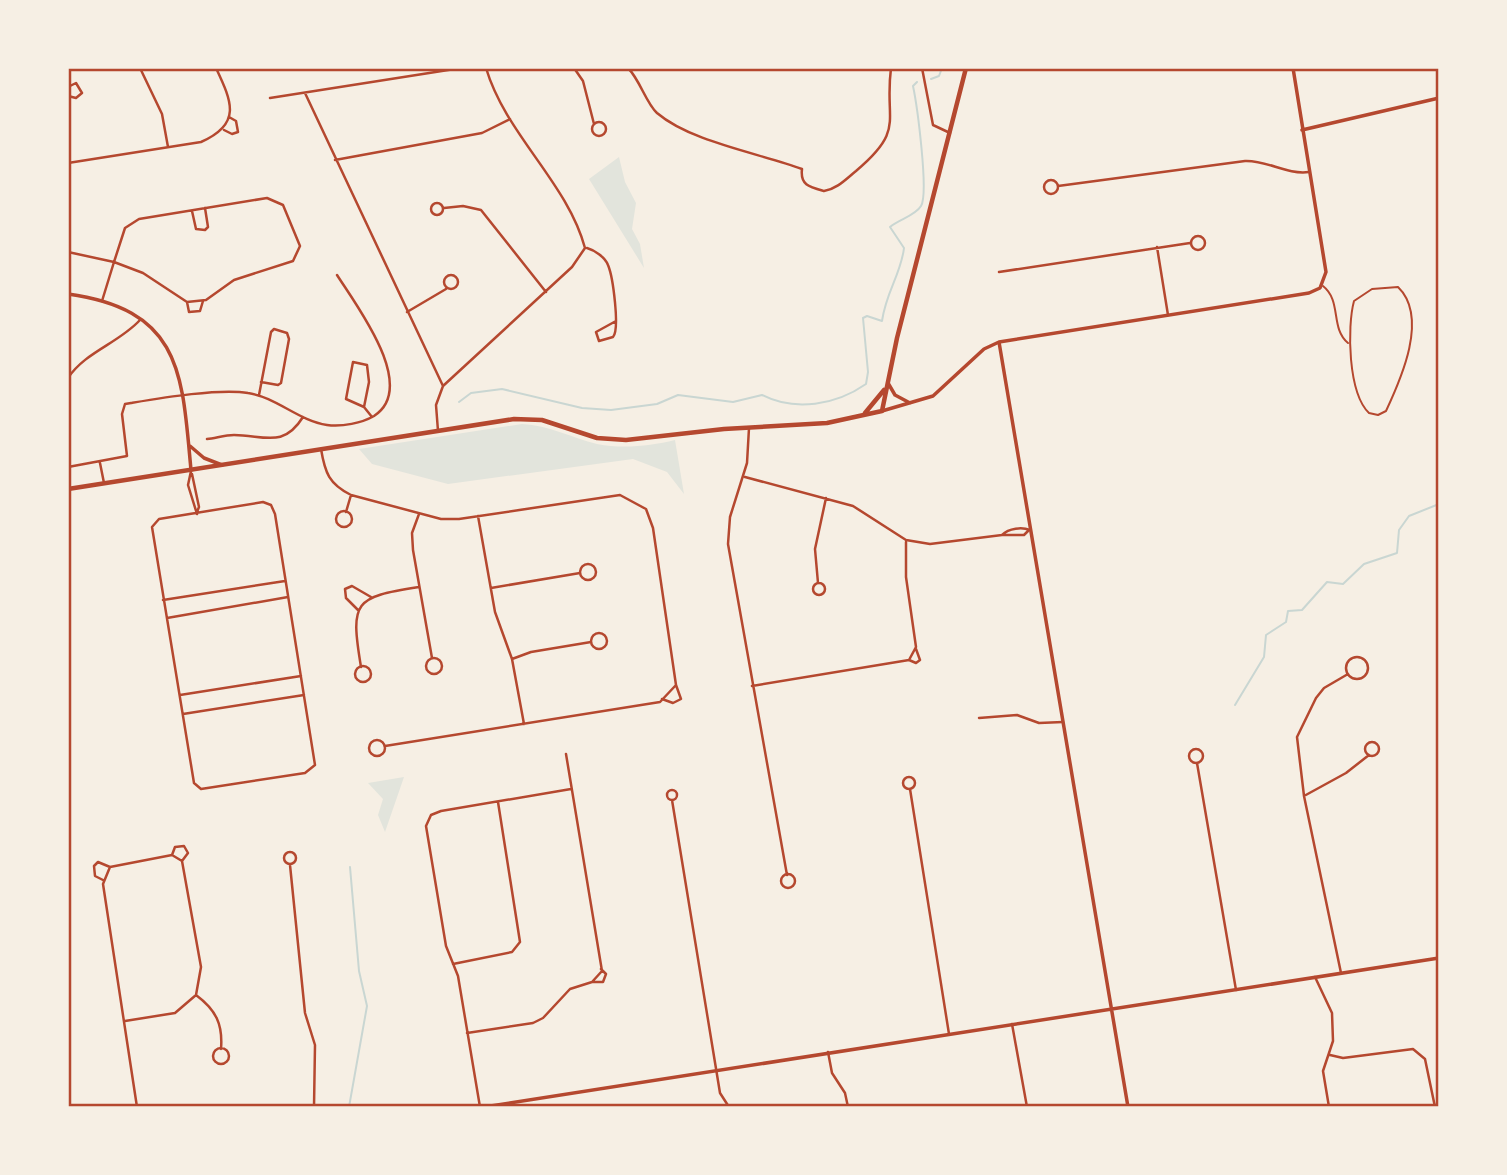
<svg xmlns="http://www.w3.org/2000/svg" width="1507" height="1175" viewBox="0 0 1507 1175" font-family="Signika,sans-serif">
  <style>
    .green { fill: #e2e4dc }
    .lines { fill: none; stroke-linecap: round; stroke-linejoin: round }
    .stream { stroke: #c9d6d2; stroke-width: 2 }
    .service { stroke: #b5482f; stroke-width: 2 }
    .minor { stroke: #b5482f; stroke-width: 2.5 }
    .tertiary { stroke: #b5482f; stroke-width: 3.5 }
    .secondary { stroke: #b5482f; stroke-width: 4.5 }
    .neatline { fill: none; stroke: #b5482f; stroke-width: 2.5 }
  </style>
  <rect width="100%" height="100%" fill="#f6efe4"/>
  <path class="green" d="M619,157L625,182L636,203L632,229L640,244L644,268L589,179Z
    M522,424C549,425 572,438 597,444C623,449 650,446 675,440L684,494L667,472L633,459L448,484L372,464L359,449Z
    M404,777L385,832L378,815L383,799L368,783Z"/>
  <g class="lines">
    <path class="stream" d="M931,79L939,76L942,68
      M459,402L471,393L502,389L582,408L611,410L657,404L678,395L733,402L762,395C795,412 836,405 866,384L868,372L863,318L867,316L882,321C886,292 901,274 904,248L890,227C899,219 915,216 921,206C929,193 917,105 913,86L917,82
      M1235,705L1264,657L1266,635L1286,622L1288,611L1302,610L1327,582L1343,584L1364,564L1397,553L1399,530L1409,516L1439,504
      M349,1107L367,1006L359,971L350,867"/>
    <path class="service" d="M1323,286C1342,301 1330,328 1348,343
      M1398,287C1429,317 1401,379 1386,411L1378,415L1369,413C1348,393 1347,327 1354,301L1372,289Z"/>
    <path class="minor" d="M140,68L162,114L168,147
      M574,68L583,81L594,124
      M628,68C640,80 646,103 657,113C691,142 759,153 802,169C800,185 809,187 824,191C837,189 846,179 856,171C906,129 884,122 891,68
      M922,68L933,125L950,133
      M68,87L76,83L82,93L76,98L68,96
      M305,93L443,386
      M270,98L461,68
      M592 129a7 7 0 1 1 14 0a7 7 0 1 1-14 0Z
      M224,130L232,134L238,132L236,121L229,117
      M335,160L482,133L510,119
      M68,163L201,142C242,124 232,102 216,68
      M1044 187a7 7 0 1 1 14 0a7 7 0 1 1-14 0Z
      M1058,186L1245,161C1268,160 1286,175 1309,172
      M431 209a6 6 0 1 1 12 0a6 6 0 1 1-12 0Z
      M444,208L463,206L481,210L546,292
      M192,211L196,229L205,230L208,227L205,208
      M1191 243a7 7 0 1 1 14 0a7 7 0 1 1-14 0Z
      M1157,247L1168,315
      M587,248C594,250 605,257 608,265C613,277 620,329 613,337L599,341L596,332L616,321
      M68,252L114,262L102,301
      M999,272L1190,243
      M444 282a7 7 0 1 1 14 0a7 7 0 1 1-14 0Z
      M187,302L206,300L234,280L293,261L300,246L283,205L267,198L139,219L125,228L114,262L143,273L187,302L189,312L200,311L203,301
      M407,312L446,289
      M68,378C85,352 119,343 140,320
      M259,395L271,332L274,329L287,333L289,339L281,383L278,385L261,382
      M364,407L346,399L353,362L367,365L369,382L364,407L372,417
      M749,428L747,463L730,517L728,544L787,875
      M438,431L436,405L443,386L572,267L585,248C567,182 506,135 486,68
      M207,439C216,438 225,435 234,435C264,435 283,449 303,417
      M321,449C325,473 329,484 351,495L441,519H459L620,495L646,509L653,528L676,685L660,702L385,746
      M100,463L104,483
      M68,467L127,456L122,414L125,404L131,403C161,398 220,388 248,393C276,397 299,421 327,425C342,427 362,423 374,416C419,387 356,305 337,275
      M191,471L188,485L197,514
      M192,474L199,507L197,512
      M745,477L853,506L906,540L930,544L1002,535C1009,528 1022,527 1030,530
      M263,502L271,505L275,514L315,765L305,773L201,789L194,783L152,527L159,519Z
      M336 519a8 8 0 1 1 16 0a8 8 0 1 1-16 0Z
      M346,512L351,495
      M419,514L412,533L413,550L432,658
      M478,516L495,612L512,659L524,724
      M1002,535H1024L1028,531
      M580 572a8 8 0 1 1 16 0a8 8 0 1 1-16 0Z
      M813 589a6 6 0 1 1 12 0a6 6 0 1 1-12 0Z
      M818,583L815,549L826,498
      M491,588L580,573
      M163,600L285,581
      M358,610L346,598L345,589L352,586L371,597
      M167,618L288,597
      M591 641a8 8 0 1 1 16 0a8 8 0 1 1-16 0Z
      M1346 668a11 11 0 1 1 22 0a11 11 0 1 1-22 0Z
      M426 666a8 8 0 1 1 16 0a8 8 0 1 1-16 0Z
      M512,659L531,652L591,642
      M909,660L916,663L920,660L916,649
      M355 674a8 8 0 1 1 16 0a8 8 0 1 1-16 0Z
      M361,667C350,601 354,597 419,587
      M752,686L909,660L916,647L906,577V542
      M180,695L301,676
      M662,699L673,703L681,699L676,685
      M183,714L304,695
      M979,718L1017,715L1039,723L1063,722
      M369 748a8 8 0 1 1 16 0a8 8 0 1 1-16 0Z
      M1365 749a7 7 0 1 1 14 0a7 7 0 1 1-14 0Z
      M1189 756a7 7 0 1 1 14 0a7 7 0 1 1-14 0Z
      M1197,763L1236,990
      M903 783a6 6 0 1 1 12 0a6 6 0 1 1-12 0Z
      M910,789L949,1034
      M667 795a5 5 0 1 1 10 0a5 5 0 1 1-10 0Z
      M1304,796L1346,773L1369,755
      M672,800L720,1093L729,1107
      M284 858a6 6 0 1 1 12 0a6 6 0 1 1-12 0Z
      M172,855L175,847L184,846L188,853L182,861
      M290,865L305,1013L315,1045L314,1107
      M781 881a7 7 0 1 1 14 0a7 7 0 1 1-14 0Z
      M103,880L95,876L94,866L98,862L110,867
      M453,964L512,952L520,942L498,802
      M1341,973L1304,796L1297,737L1316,698L1324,688L1348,674
      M1315,977L1332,1013L1333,1041L1323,1071L1329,1107
      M592,982H603L606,974L601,969
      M196,995C216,1010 223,1024 221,1049
      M125,1021L175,1013L196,995L201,967L182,861L172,855L110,867L103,884L137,1107
      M1012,1024L1027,1107
      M467,1033L533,1023L543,1018L570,989L592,982L602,971L566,754
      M213 1056a8 8 0 1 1 16 0a8 8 0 1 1-16 0Z
      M828,1052L832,1073L845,1093L848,1107
      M1330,1055L1343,1058L1413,1049L1425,1059L1435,1107
      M480,1107L458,976L446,946L426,826L431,815L441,811L571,789"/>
    <path class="tertiary" d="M1302,130L1439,98
      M68,294C183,310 182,375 191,470
      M999,342L1128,1107
      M888,383L895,395L910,403
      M882,411L933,396L984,349L999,342L1309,293L1320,288L1326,272L1293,68
      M190,446L204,458L222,465
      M484,1107L1439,958"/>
    <path class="secondary" d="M865,413L884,390
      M68,489L514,419L542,420L597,438L626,440L724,429L827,423L882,411L897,338L966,68"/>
  </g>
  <rect width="1507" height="1175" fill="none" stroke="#f6efe4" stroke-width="140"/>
  <rect x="70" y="70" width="1367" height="1035" class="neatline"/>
</svg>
